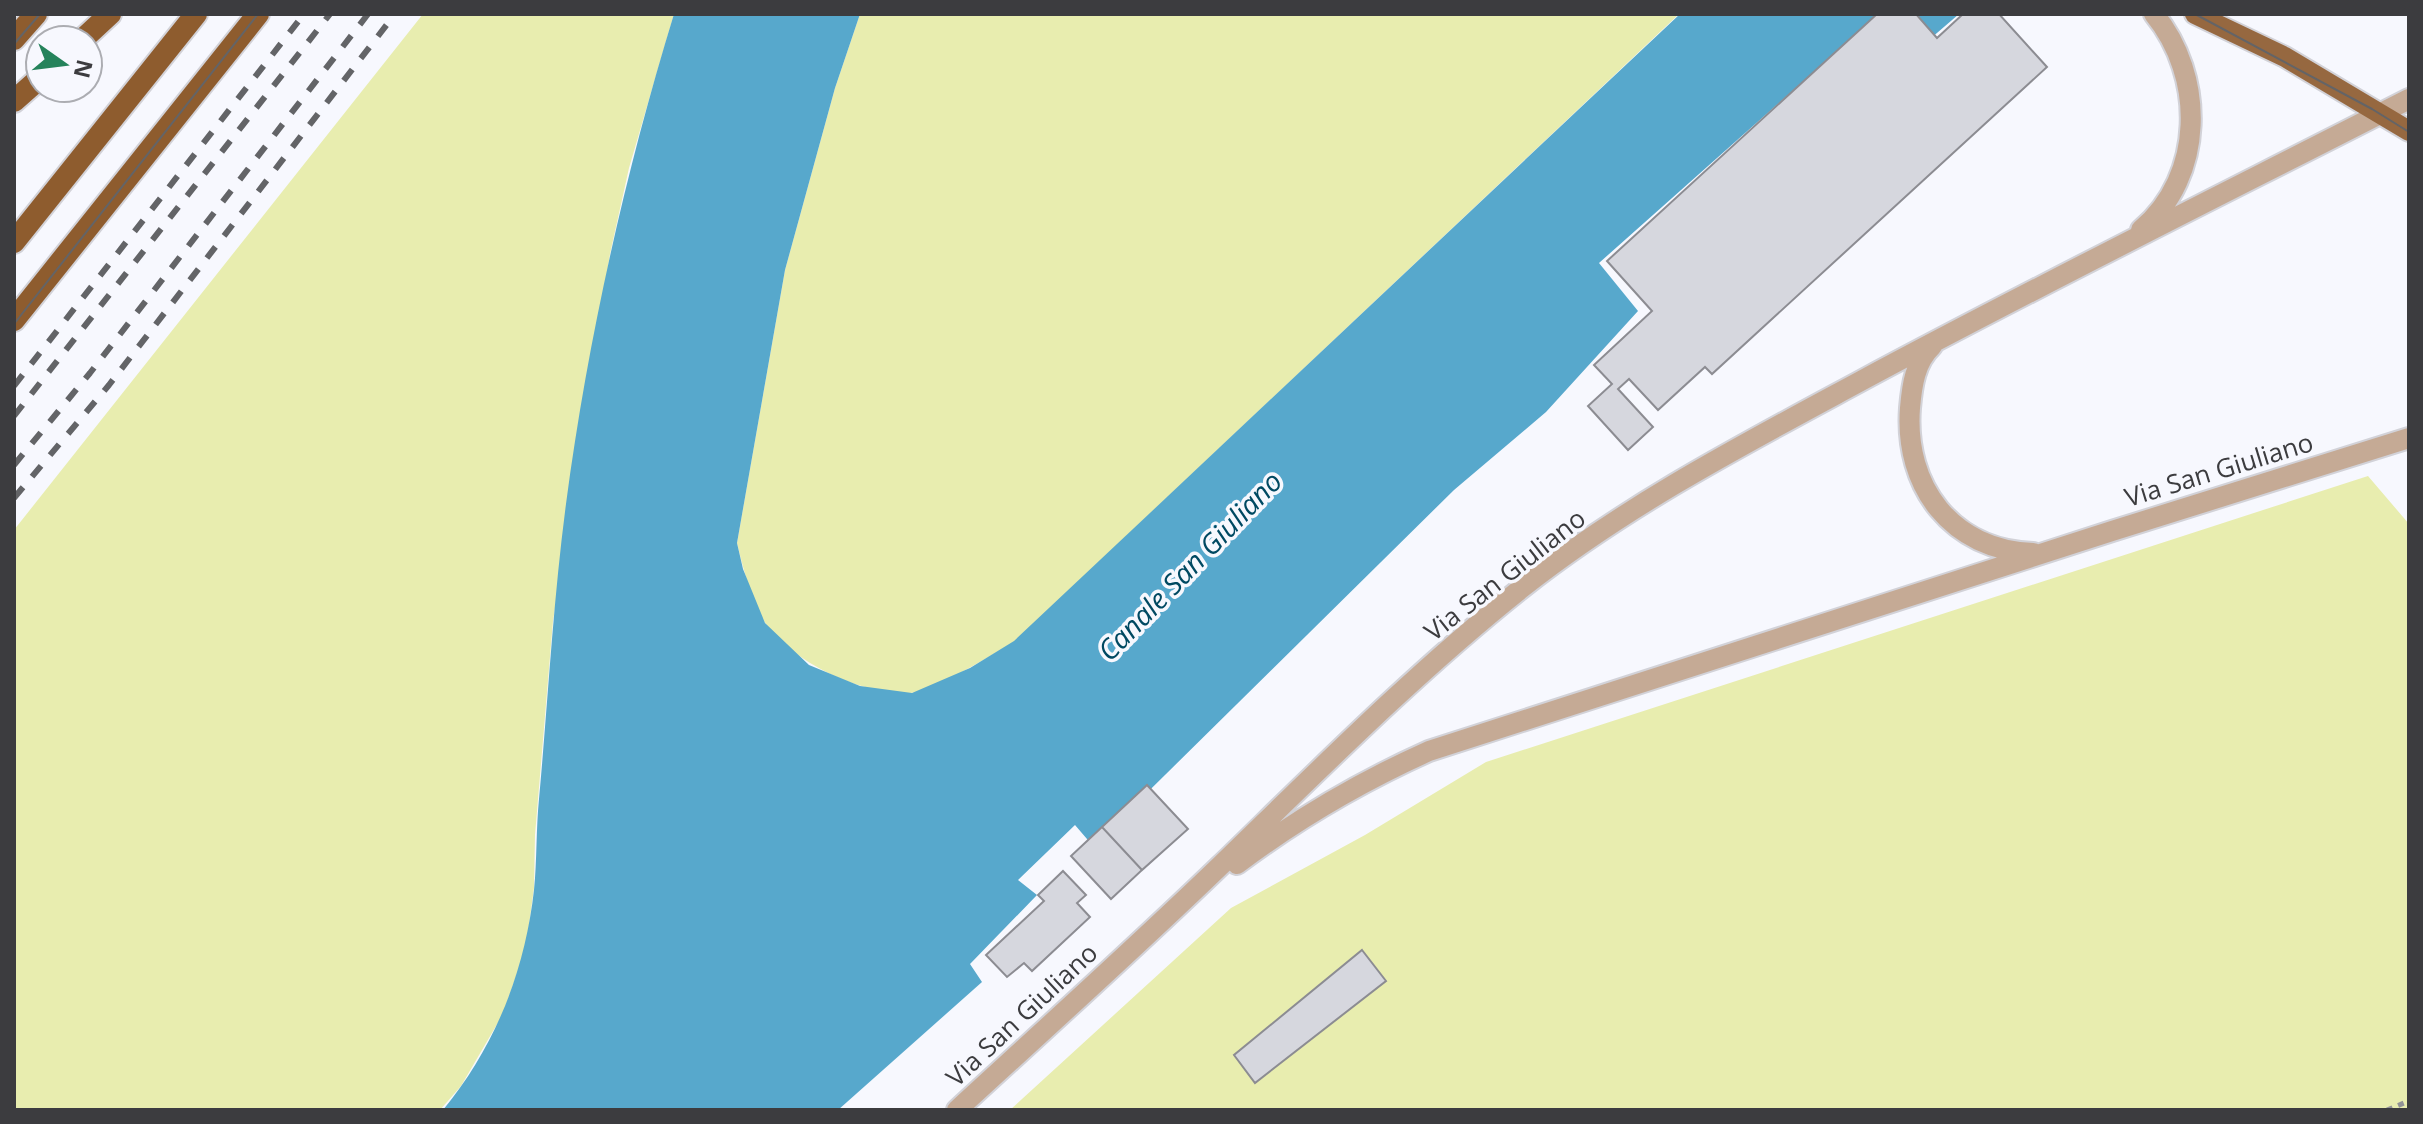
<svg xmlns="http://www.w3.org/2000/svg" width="2423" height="1124" viewBox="0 0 2423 1124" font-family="'Open Sans',sans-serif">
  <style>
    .green { fill: #e8edaf }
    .water { fill: #57a8cc }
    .building { fill: #d6d7de; stroke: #8c8c92; stroke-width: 2 }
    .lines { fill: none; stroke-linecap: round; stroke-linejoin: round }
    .minor-casing { stroke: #d2d2d8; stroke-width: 24 }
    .primary-casing { stroke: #d2d2d8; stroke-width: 24 }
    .trunk-casing { stroke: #d2d2d8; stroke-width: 26 }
    .path { stroke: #919296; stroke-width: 5; stroke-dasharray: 6 6; stroke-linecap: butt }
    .minor { stroke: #c5aa95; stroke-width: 20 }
    .primary { stroke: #966840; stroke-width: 20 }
    .trunk { stroke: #8e5c2e; stroke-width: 22 }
    .tram { stroke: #636467; stroke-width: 2 }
    .rail { stroke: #636467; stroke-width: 6; stroke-dasharray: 14 14; stroke-linecap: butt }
    .labels { text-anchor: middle; stroke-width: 7; stroke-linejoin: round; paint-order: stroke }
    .street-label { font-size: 26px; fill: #3c3c3f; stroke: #f7f8fe }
    .water-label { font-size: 28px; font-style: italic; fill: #004962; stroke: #f7f8fe }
  </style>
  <rect width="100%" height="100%" fill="#f7f8fe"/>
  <path class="green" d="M423,14H674L629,168L610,254L553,621L535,835L534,888L526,947L503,1014L461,1086L440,1110H14V530Z
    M860,14H1679L1014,642C993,654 932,692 910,693C861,695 794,663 766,624C753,607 742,564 737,543L785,270L835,88Z
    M2368,476L2409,524V1110H1010L1231,908L1365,835L1486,762Z"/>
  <path class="water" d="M674,14H860L835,88L785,270L737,543L743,569L765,623L809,665L860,686L912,693L970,668L1014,641L1680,14H1879L1599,263L1638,311L1546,412L1454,490L1093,846L1075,825L1018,880L1037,895L970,964L982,982L838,1110H443C495,1047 525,971 534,890C537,860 536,829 539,799C548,701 553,602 566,504C588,338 625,174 674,14Z
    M1906,14H1959L1930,39Z"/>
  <path class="building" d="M1877,14H1916L1937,38L1963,14H1999L2047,67L1712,374L1705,367L1658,410L1629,379L1618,389L1653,427L1628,450L1588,406L1612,384L1594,365L1652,311L1607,261Z
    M1147,785L1188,829L1142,870L1102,827Z
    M1102,827L1142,870L1111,899L1071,856Z
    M1063,871L1086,895L1077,903L1090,917L1032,971L1024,963L1007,977L986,955L1044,901L1038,895Z
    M1362,950L1386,981L1255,1083L1234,1055Z"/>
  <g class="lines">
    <defs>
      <path id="minor" d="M2141,230C2205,176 2205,76 2154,14
        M1932,346C1915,362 1912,385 1910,408C1904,487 1952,550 2033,553
        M1237,864C1297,819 1360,782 1429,751L2112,531L2409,438
        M957,1110C1045,1029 1134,949 1220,866C1318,771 1416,672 1523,587C1627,505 1744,444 1859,382C2041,284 2225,193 2409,99"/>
      <path id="primary" d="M2195,14L2285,57L2409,131"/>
      <path id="trunk" d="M14,39L36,14
        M82,40L110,14
        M14,101L40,78
        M14,242L196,14
        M14,320L258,14"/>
    </defs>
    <use href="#minor" class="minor-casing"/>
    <use href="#primary" class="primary-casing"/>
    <use href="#trunk" class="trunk-casing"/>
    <path class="path" d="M2387,1110L2409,1101"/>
    <use href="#minor" class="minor"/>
    <use href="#primary" class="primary"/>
    <use href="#trunk" class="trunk"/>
    <path class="tram" d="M2195,14L2372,109L2409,132
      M14,44L40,14
      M14,324L258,14"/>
    <path class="rail" d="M14,386L304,14
      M14,416L330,14
      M14,465L90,373L368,14
      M14,498L109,385L395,14"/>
  </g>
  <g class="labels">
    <g class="street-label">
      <text transform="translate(2219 470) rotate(-17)" y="9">Via San Giuliano</text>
      <text transform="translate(1505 575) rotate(-38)" y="9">Via San Giuliano</text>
      <text transform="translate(1022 1015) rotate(-43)" y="9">Via San Giuliano</text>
    </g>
    <g class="water-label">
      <text transform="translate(1190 566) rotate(-46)" y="10">Canale San Giuliano</text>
    </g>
  </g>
  <rect width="2423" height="1124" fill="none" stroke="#3c3c3f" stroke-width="32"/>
  <g transform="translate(64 64) rotate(104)"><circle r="38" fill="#f7f8fe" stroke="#acadb2" stroke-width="2"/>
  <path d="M0-6L14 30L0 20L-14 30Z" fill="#25835b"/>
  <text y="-12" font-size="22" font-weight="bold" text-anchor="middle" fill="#3c3c3f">N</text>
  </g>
</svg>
